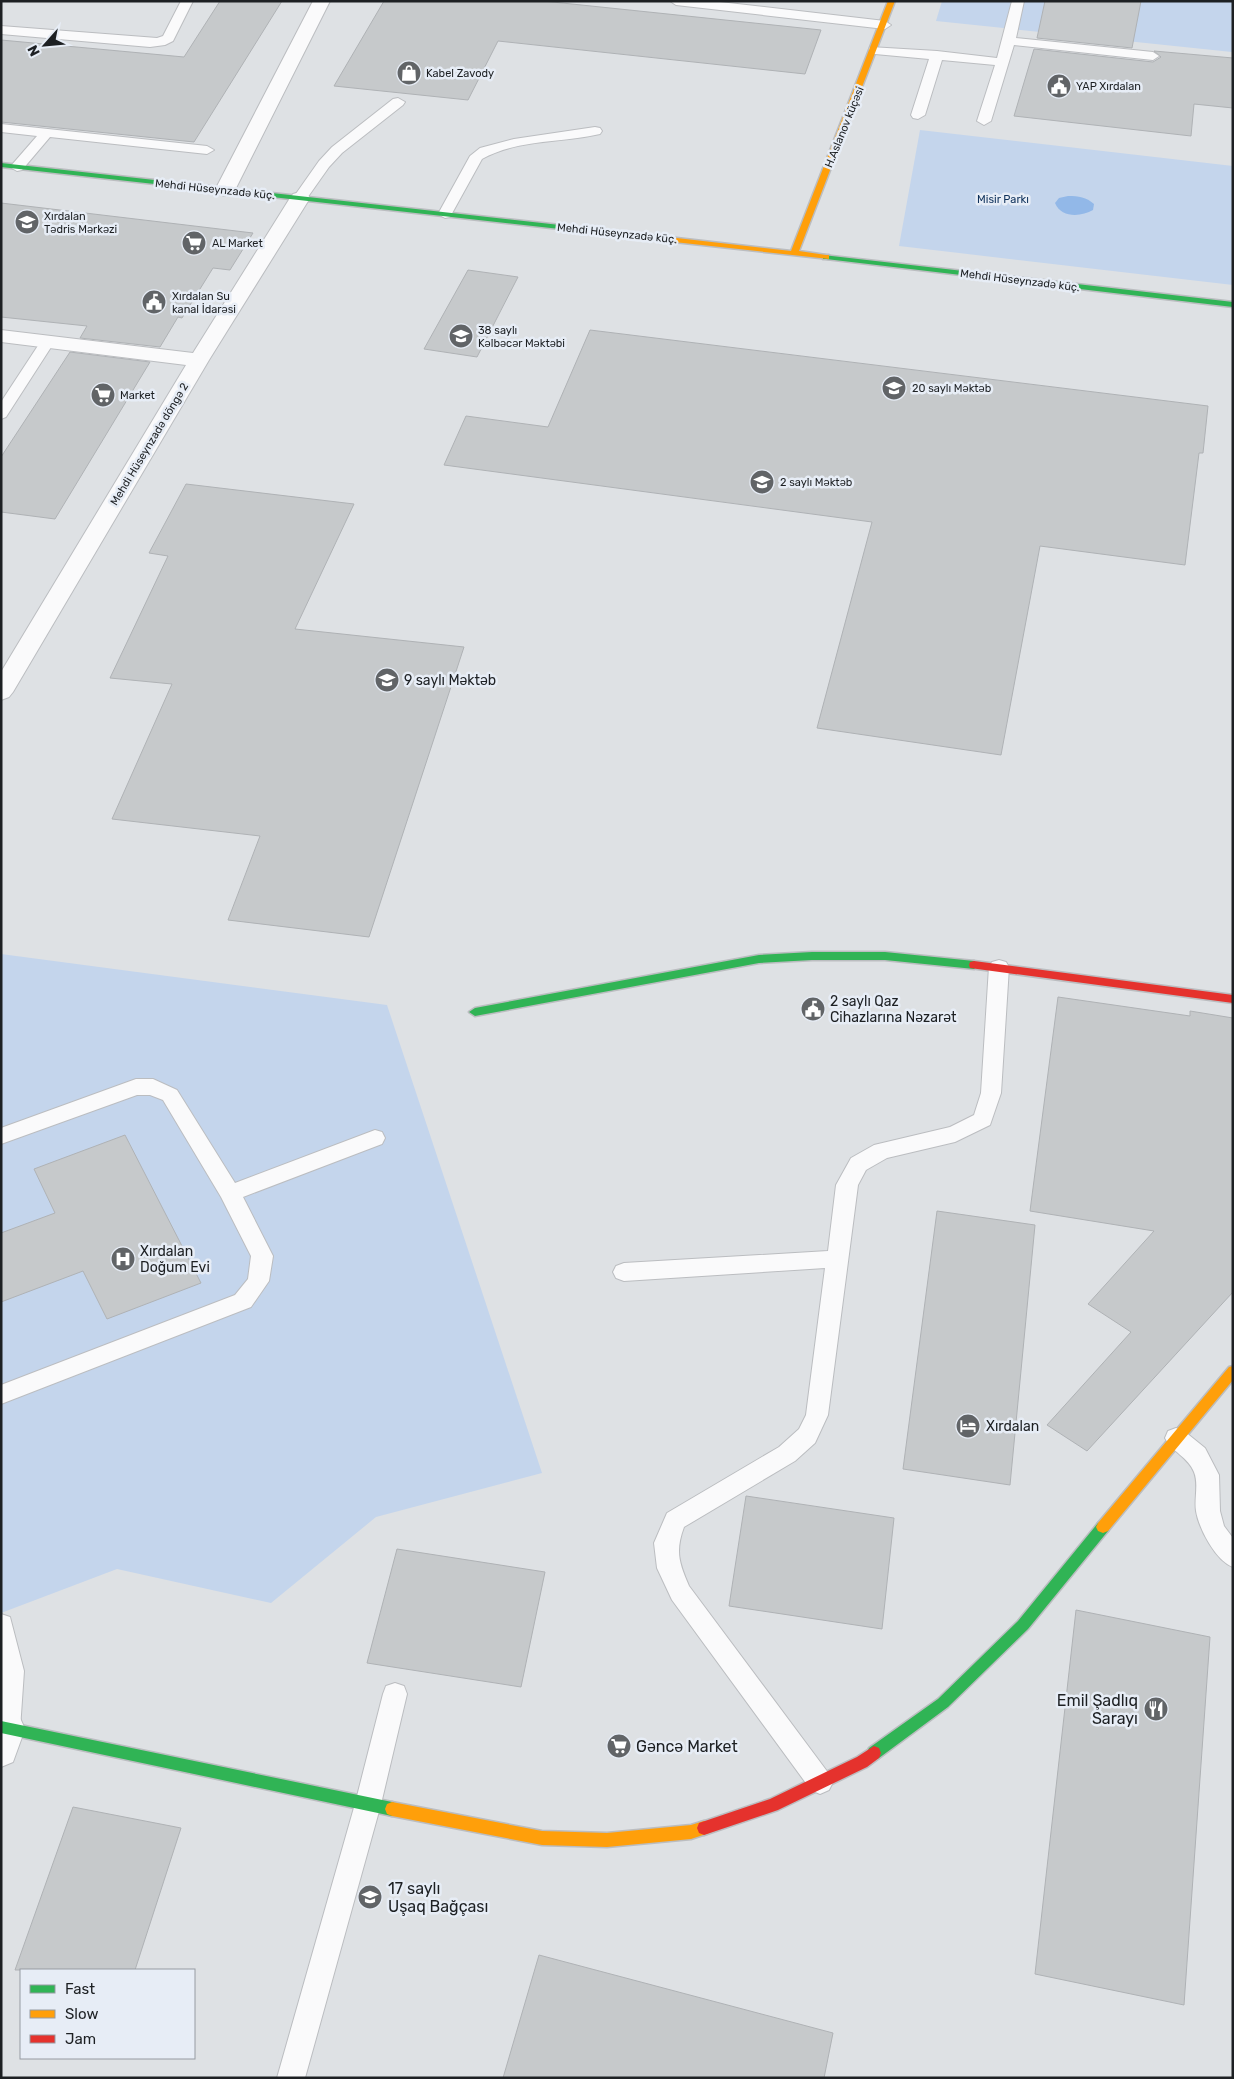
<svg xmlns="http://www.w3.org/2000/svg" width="1234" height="2079" viewBox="0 0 1234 2079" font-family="Rubik,sans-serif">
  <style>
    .green { fill: #c4d5ec }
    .water { fill: #92b8e8 }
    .building { fill: #c6c9cb; stroke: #afb2b5 }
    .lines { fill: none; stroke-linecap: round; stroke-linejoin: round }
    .lane-casing { stroke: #bbbdc0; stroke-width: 2 }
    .street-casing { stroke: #bbbdc0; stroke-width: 2 }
    .fast-casing { stroke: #bbbdc0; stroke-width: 3 }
    .slow-casing { stroke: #bbbdc0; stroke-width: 3 }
    .jam-casing { stroke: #bbbdc0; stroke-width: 3 }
    .lane { fill: #fafafb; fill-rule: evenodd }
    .street { fill: #fafafb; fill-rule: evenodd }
    .fast { fill: #30b455; fill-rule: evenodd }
    .slow { fill: #ff9f0a; fill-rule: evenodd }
    .jam { fill: #e5322d; fill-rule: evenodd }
    .labels { text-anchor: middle; stroke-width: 5; stroke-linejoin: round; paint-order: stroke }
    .far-poi-label { font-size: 11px; fill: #1d2023; stroke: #e7edf6; text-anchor: start }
    .far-street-label { font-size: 11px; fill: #1d2023; stroke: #e7edf6 }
    .far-park-label { font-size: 11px; fill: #0d305a; stroke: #e7edf6 }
    .poi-label { font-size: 14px; fill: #1d2023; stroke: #e7edf6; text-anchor: start }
    .near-poi-label { font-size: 16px; fill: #1d2023; stroke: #e7edf6; text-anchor: start }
  </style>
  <rect width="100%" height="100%" fill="#dee1e4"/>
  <path class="green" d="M942,1H1233L1232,52L936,21Z
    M920,130L1233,166V285L899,246Z
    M1,954L387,1005L542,1473L376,1517L271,1603L117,1569L1,1613Z"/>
  <path class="water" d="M1068,196C1079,196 1086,197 1094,204L1093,210C1081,217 1061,218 1055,203L1059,198Z"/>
  <path class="building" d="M220,1H282L194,142L1,122V40L184,57Z
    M384,1H543L821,30L805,74L498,41L468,100L334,86Z
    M1045,1H1141L1132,48L1037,38Z
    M1034,49L1153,62L1161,57L1154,51L1233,58V108L1194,104L1191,136L1014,116Z
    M1,203L253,233L230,270L213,268L182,318L178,317L160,347L80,338L87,326L1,317Z
    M468,270L518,277L477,357L424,349Z
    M590,330L1208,406L1203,453H1199L1185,565L1040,546L1001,755L817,728L872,522L444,465L466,416L548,427Z
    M70,352L150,362L55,519L1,512V457Z
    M186,484L354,504L295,629L464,647L369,937L228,920L260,836L112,819L172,684L110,678L168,556L149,553Z
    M1058,997L1190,1016V1011L1233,1018V1292L1087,1451L1047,1425L1131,1332L1088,1304L1154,1231L1030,1211Z
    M125,1135L201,1283L107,1319L83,1271L1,1302V1233L55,1213L34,1169Z
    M937,1211L1035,1225L1010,1485L903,1469Z
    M746,1496L894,1518L882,1629L729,1606Z
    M397,1549L545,1572L521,1687L367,1663Z
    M1076,1610L1210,1637L1184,2005L1035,1974Z
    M73,1807L181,1828L135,1970H15Z
    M539,1955L833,2033L824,2078H503Z"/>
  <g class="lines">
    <defs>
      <path id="lane" d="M181,1H193L173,41L165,45L150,47L1,34V26L157,38L163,36Z
        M670,1H711L885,21L891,25L885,29L676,5Z
        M1012,1H1024L1016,38L1153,52L1159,56L1153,60L1014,45L991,121L984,125L977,121L995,65L942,60L925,115L918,119L913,118L911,115L929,59L875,54L870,53L869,50L870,47L937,51L997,58Z
        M398,98L405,102L403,105L342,153L329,167L305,201H295L293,198L319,161L332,147L393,99Z
        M1,124L207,146L214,150L207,154L50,137L22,170L17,171L10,167L37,136L1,132Z
        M595,127L600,128L602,131L600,134C562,143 517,139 482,159L450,217L445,218L438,214L470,156L480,148L514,139Z
        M48,337L53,338L55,341L6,417L1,419V402L43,338Z
        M999,960L1006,962L1009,967L1001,1093L990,1125L955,1142L887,1158L866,1170L858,1185L828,1415L815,1443L795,1461L684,1527C675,1551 679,1563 689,1586L829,1774L833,1782L829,1790L820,1794L811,1790L672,1600L657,1568L654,1543L667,1513L779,1447L799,1429L806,1415L825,1268L624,1281L616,1278L613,1272L616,1266L624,1263L828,1251L836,1185L851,1158L874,1145L950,1127L974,1115L981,1093L989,967L992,962Z
        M136,1079H153L177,1090L235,1183L375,1130L382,1132L385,1138L382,1144L243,1197L273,1256L269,1281L251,1307L1,1404V1385L235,1295L248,1279L251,1256L221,1197L163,1100L150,1095H137L1,1144V1128Z
        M1176,1428L1184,1431L1205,1448L1219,1475L1220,1511L1224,1526L1233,1538V1567C1216,1561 1199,1529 1196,1511C1194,1499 1199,1484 1194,1472C1188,1457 1172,1452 1165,1438L1168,1431Z
        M1,1614L10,1617L24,1671L20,1729L17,1737L8,1740L1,1738Z
        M395,1683L404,1686L407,1694L381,1804L305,2078H277L355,1804L383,1694L386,1686Z"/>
      <path id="street" d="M313,1H330L235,190L232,194L225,196L218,194L215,190Z
        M300,192L307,194L310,198L209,360L13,692L9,697L1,700V672L186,365L1,342V330L193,353L290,198L293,194Z
        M8,1713L20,1718L25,1729L13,1762L1,1767V1716Z"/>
      <path id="fast" d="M1,163L668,237L672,239L668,241L1,167Z
        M823,255L1233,302V307L826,259H823Z
        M812,952H885L974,961L979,965L974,969L885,960H812L759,963L475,1016L469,1012L475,1008L759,955Z
        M1103,1521L1108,1523L1110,1527L1108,1531L1028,1629L948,1707L879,1758L874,1760L869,1758L867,1753L869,1748L938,1699L1018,1621L1098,1523Z
        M1,1721L392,1802L397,1804L399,1809L397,1814L392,1816L1,1733Z"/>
      <path id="slow" d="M888,1H895L799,251L826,255H829V259L665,241L664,239L668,237L791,251Z
        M1233,1366V1380L1108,1531L1103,1533L1098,1531L1096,1527L1098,1523L1229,1367Z
        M392,1802L542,1831L607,1833L691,1825L704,1821L709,1823L711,1828L709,1833L691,1839L607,1847L542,1845L392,1816L387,1814L385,1809L387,1804Z"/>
      <path id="jam" d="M974,961L1233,995V1003L970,968L969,965L970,962Z
        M874,1746L879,1748L881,1753L879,1758L867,1767L778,1810L704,1835L699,1833L697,1828L699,1823L770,1799L857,1757Z"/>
    </defs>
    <use href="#lane" class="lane-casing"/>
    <use href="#street" class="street-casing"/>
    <use href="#fast" class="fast-casing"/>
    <use href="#slow" class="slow-casing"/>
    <use href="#jam" class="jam-casing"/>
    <use href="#lane" class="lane"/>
    <use href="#street" class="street"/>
    <use href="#fast" class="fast"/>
    <use href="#slow" class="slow"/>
    <use href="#jam" class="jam"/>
  </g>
  <defs>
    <symbol id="shop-disc" viewBox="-11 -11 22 22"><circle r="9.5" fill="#616467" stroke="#e7edf6"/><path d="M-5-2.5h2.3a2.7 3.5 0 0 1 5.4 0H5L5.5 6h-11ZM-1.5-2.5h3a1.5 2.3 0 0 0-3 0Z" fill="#fff"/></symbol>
    <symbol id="civic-disc" viewBox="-11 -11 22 22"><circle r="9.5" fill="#616467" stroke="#e7edf6"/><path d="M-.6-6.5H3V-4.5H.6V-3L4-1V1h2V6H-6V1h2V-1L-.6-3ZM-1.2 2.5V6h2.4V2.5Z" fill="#fff"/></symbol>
    <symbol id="university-disc" viewBox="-11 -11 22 22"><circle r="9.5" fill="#616467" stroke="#e7edf6"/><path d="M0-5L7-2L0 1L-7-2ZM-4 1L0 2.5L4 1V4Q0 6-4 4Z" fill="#fff"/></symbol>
    <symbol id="supermarket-disc" viewBox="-11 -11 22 22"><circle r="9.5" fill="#616467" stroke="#e7edf6"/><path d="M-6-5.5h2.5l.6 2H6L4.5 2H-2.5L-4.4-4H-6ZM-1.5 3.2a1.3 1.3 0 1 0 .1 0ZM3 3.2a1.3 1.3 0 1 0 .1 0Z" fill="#fff"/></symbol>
    <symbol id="school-disc" viewBox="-11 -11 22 22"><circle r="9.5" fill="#616467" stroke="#e7edf6"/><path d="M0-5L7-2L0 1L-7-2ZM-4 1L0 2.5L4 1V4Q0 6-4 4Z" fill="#fff"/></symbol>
    <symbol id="hospital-disc" viewBox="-11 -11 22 22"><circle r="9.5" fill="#616467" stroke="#e7edf6"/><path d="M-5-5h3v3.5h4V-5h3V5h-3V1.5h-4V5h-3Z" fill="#fff"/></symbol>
    <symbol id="hotel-disc" viewBox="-11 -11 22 22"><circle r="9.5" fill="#616467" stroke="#e7edf6"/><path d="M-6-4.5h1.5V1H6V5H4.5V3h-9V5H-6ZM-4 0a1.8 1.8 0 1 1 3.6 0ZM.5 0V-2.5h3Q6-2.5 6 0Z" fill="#fff"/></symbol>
    <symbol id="restaurant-disc" viewBox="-11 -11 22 22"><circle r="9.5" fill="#616467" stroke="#e7edf6"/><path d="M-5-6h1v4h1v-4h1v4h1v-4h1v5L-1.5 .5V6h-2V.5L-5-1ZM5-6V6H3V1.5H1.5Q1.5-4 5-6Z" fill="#fff"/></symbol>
  </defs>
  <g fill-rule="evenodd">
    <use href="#shop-disc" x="395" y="59" width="28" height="28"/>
    <use href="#civic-disc" x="1045" y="72" width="28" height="28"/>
    <use href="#university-disc" x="13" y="208" width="28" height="28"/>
    <use href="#supermarket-disc" x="180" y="229" width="28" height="28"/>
    <use href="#civic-disc" x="140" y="288" width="28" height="28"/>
    <use href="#school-disc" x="447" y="322" width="28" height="28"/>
    <use href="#school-disc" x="880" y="374" width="28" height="28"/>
    <use href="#supermarket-disc" x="89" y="381" width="28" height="28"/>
    <use href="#school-disc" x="748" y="468" width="28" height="28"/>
    <use href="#school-disc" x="373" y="666" width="28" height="28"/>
    <use href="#civic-disc" x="799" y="995" width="28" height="28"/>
    <use href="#hospital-disc" x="109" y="1245" width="28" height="28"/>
    <use href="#hotel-disc" x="954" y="1412" width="28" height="28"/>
    <use href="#restaurant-disc" x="1142" y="1695" width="28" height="28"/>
    <use href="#supermarket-disc" x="605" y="1732" width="28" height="28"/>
    <use href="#school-disc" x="356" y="1883" width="28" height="28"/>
  </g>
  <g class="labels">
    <g class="far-poi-label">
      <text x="426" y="77">Kabel Zavody</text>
      <text x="1076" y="90">YAP Xırdalan</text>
      <text x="44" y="220">Xırdalan<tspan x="44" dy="13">Tədris Mərkəzi</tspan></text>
      <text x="212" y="247">AL Market</text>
      <text x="172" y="300">Xırdalan Su<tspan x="172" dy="13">kanal İdarəsi</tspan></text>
      <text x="478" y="334">38 saylı<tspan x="478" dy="13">Kəlbəcər Məktəbi</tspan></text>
      <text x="912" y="392">20 saylı Məktəb</text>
      <text x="120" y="399">Market</text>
      <text x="780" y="486">2 saylı Məktəb</text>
    </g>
    <g class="far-street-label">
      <text transform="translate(844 127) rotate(-68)" y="4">H.Aslanov küçəsi</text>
      <text transform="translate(215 189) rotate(6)" y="4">Mehdi Hüseynzadə küç.</text>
      <text transform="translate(617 233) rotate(6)" y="4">Mehdi Hüseynzadə küç.</text>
      <text transform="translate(1020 280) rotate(7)" y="4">Mehdi Hüseynzadə küç.</text>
      <text transform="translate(149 444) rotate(-59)" y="4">Mehdi Hüseynzadə döngə 2</text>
    </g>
    <g class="far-park-label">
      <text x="1003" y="203">Misir Parkı</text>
    </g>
    <g class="poi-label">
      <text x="404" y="685">9 saylı Məktəb</text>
      <text x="830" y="1006">2 saylı Qaz<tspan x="830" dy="16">Cihazlarına Nəzarət</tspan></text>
      <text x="140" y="1256">Xırdalan<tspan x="140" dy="16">Doğum Evi</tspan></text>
      <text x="986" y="1431">Xırdalan</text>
    </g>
    <g class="near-poi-label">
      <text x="1138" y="1706" text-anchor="end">Emil Şadlıq<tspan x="1138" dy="18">Sarayı</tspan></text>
      <text x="636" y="1752">Gəncə Market</text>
      <text x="388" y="1894">17 saylı<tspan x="388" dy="18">Uşaq Bağçası</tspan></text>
    </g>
  </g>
  <rect width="1234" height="2079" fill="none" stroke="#1d2023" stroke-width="5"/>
  <rect x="20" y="1969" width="175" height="90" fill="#e7edf6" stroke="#969ba2"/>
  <rect x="30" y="1985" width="25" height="8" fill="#30b455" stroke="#969ba2"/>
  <text x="65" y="1994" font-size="15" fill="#1d2023">Fast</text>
  <rect x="30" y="2010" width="25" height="8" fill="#ff9f0a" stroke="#969ba2"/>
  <text x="65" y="2019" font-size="15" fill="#1d2023">Slow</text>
  <rect x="30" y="2035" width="25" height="8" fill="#e5322d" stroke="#969ba2"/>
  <text x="65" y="2044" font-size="15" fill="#1d2023">Jam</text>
  <g transform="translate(45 45) rotate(243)" stroke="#e7edf6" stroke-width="4" paint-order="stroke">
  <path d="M0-4L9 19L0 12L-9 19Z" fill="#1d2023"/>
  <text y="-8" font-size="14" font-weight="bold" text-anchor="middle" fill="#1d2023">N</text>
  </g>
</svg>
